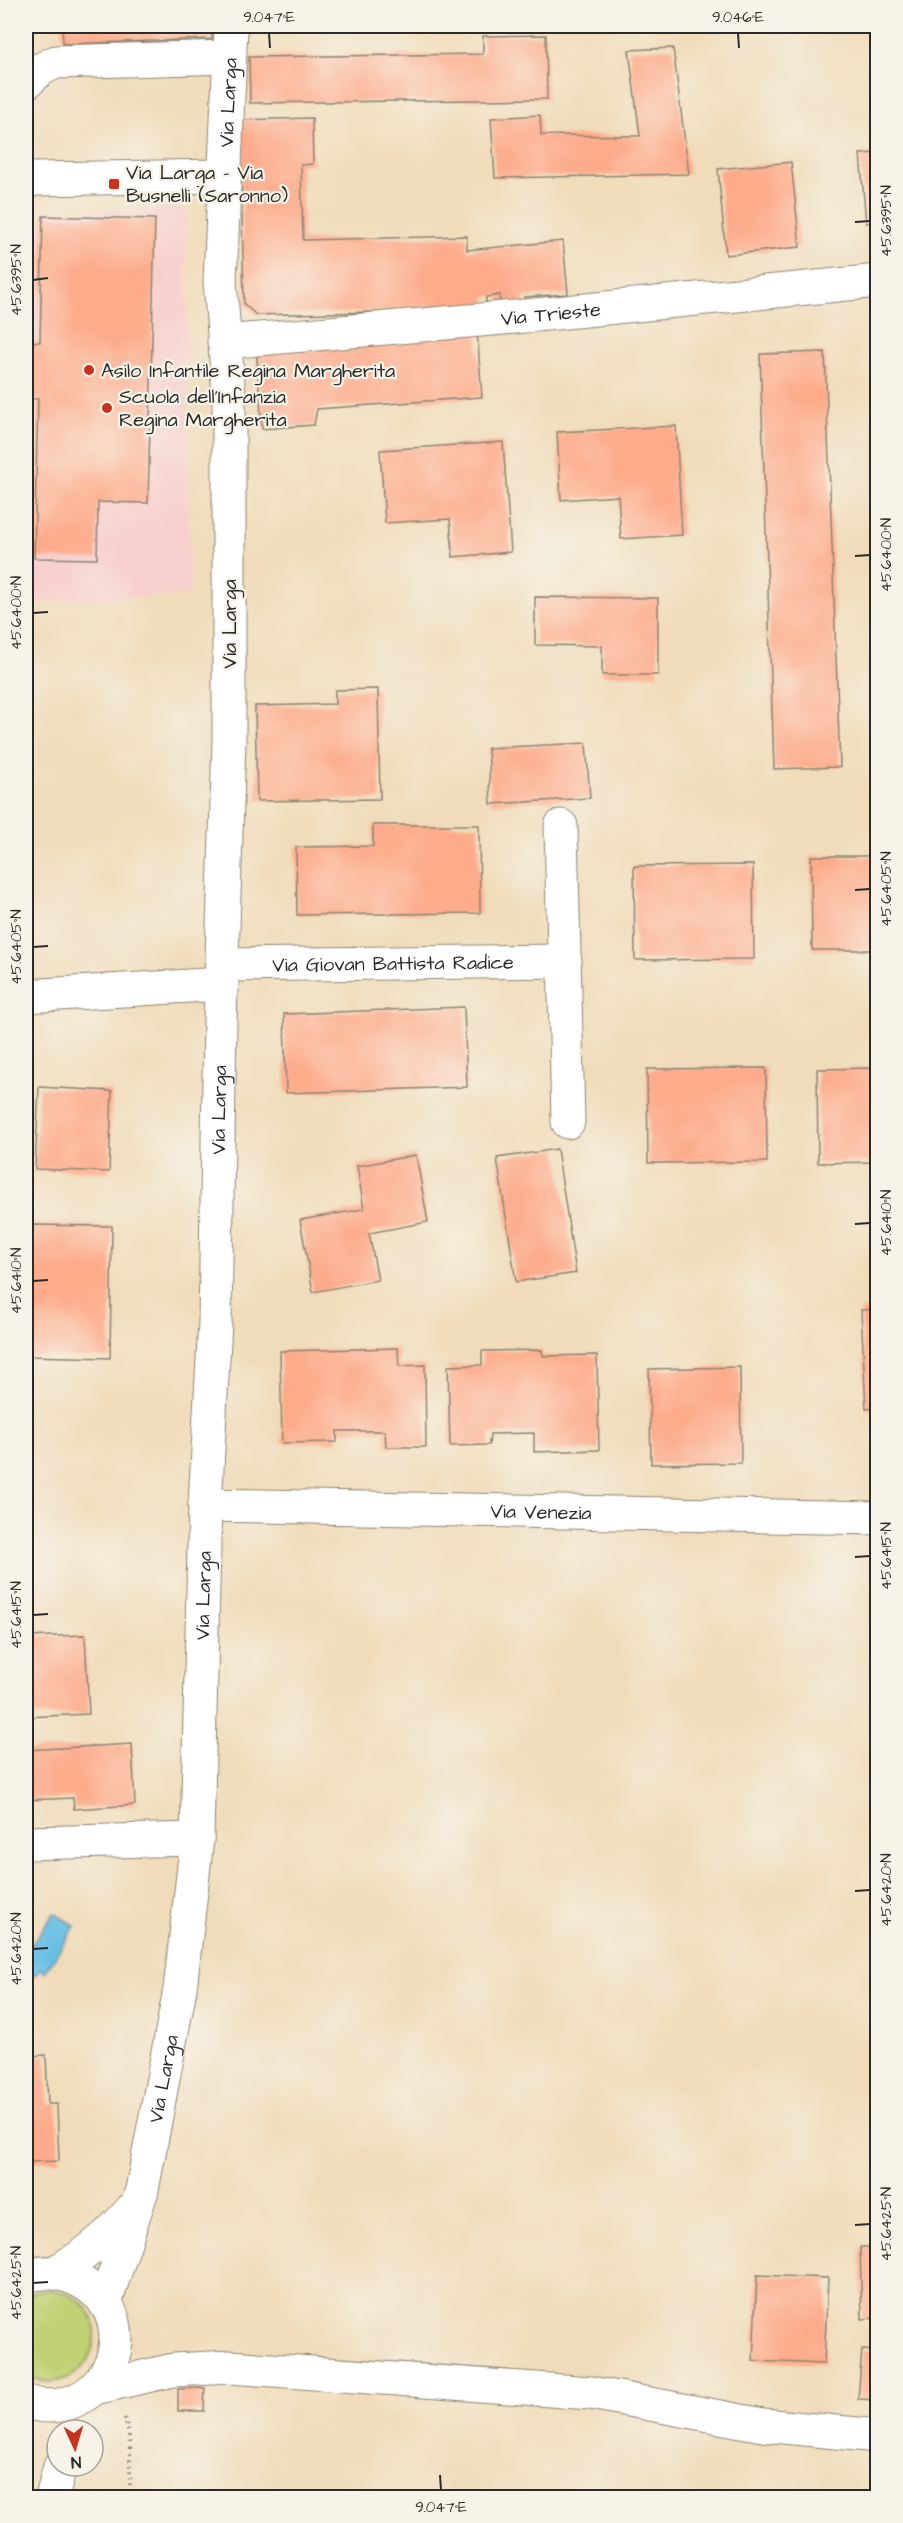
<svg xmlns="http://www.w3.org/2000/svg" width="903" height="2523" viewBox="0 0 903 2523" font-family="'Architects Daughter',sans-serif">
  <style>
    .built { fill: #f7d0cd }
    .green { fill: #c0d275; stroke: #767e50; stroke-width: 1.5 }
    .water { fill: #68bfe5; stroke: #4a7588; stroke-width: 1.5 }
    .building { fill: #fdab8a }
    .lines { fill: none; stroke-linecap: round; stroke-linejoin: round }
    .minor-casing { stroke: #8e8472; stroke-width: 35 }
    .path { stroke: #8e8472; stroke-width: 4; stroke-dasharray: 1.5 4.5; stroke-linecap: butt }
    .minor { stroke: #fff; stroke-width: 33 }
    .ticks { fill: none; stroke: #2b2b2b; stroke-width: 2 }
    .poi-dot { fill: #c8321e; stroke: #f7f3e8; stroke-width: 2 }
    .labels { text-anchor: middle; stroke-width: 4.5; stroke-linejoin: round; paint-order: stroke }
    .street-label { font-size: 20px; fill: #2b2b2b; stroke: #f7f3e8 }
    .poi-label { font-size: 20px; fill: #2b2b2b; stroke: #f7f3e8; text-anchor: start }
    .neatline { fill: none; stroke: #2b2b2b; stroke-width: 2 }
    .ticks-label { font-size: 15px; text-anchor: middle; fill: #2b2b2b }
  </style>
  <rect width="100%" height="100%" fill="#f7f3e8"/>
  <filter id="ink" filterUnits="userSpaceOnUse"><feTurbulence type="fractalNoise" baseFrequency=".0167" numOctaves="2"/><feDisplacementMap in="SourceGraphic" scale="12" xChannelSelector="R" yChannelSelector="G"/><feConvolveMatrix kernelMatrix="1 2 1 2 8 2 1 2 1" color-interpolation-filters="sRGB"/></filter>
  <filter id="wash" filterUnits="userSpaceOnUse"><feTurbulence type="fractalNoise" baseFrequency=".008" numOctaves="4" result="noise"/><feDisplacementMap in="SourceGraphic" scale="24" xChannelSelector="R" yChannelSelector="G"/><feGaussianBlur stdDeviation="1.35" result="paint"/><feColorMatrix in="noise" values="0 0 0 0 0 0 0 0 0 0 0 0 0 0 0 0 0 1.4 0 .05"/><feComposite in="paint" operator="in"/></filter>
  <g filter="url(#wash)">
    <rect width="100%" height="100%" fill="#f0dcba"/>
    <path class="built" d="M186,208L190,595L26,602V220L41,212Z"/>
    <path class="green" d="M50,2289C134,2303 85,2411 26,2374V2297L36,2292Z"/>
    <path class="water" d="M54,1913L75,1926L45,1972L41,1969L35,1975L26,1973V1953Z"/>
    <g id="blocks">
      <path class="building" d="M62,26H211L212,39L63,44Z
        M546,35L547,99L250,103L249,57L483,54V36Z
        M673,48L689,174L495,178L491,118L540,115L541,135L640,136L629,50Z
        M312,118L313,164L301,165L303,240L467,236V250L563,241L568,294L524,297L525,303L499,305L500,295L486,297V309L256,315L244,304L240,120Z
        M878,153V222L866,223L860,154Z
        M791,162L800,247L726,255L718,169Z
        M43,216L155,219L148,503L98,502L97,559L34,558L38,399H26V341L40,342Z
        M477,330L482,397L317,409L314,425L262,429L256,347Z
        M825,352L840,767L774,769L760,354Z
        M676,426L682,535L621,539L618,496L561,500L557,432Z
        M503,442L511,552L453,557L450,519L385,523L380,450Z
        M535,597L658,598V675H602V646L535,645Z
        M378,689L380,799L257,801L255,706L335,704V690Z
        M586,743L590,798L491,804L488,748Z
        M373,825H479L480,913L297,915L296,847L373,846Z
        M811,856H878V950H812Z
        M753,865L754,959L635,960L634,866Z
        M464,1007L467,1087L286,1093L284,1014Z
        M766,1068L767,1162L648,1163L647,1069Z
        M878,1068V1162L818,1163L817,1069Z
        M39,1087L112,1091L109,1172L35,1169Z
        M557,1149L576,1273L516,1282L497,1158Z
        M416,1155L428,1222L369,1233L378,1280L313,1292L300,1220L364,1209L357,1166Z
        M29,1225L112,1226L110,1358L27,1356Z
        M878,1309V1408L866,1409L861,1310Z
        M398,1348L399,1366L425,1365L426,1447H386L385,1431H337V1442L282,1443L280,1351Z
        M542,1350L543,1356L597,1355L599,1450L534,1452V1433L490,1434L489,1445L450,1446L448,1366L482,1365V1351Z
        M740,1367L741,1463L651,1464L649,1369Z
        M85,1635L89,1714L26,1717V1637Z
        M132,1744L135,1805L74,1809L73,1798L26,1800V1750Z
        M46,2055L48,2104H57L59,2161L26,2162V2056Z
        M860,2247H878V2318L862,2319Z
        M757,2275L828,2278L824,2364L753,2361Z
        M862,2350L878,2351V2400L858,2399Z
        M205,2388L204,2411H178V2389Z"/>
    </g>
  </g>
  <g filter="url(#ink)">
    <use href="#blocks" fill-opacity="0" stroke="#8e8472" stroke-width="1.5"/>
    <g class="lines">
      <defs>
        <g id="minor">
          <path d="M26,83L41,69L56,62L229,57"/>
          <path d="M26,183L33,179L224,176"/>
          <path id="s1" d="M224,342L515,317L878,281"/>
          <path d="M561,826L568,1122"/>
          <path id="s2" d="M222,965L565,961"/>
          <path d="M26,996L222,984"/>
          <path id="s3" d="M205,1505L878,1518"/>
          <path d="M26,1843L197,1839"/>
          <path d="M55,2272C85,2256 109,2236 131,2210"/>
          <path d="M26,2276C46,2270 65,2272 83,2283C152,2324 102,2427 26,2402"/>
          <path id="s4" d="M105,2303L142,2190L180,1989L197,1839L205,1505L215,1322L220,1021L229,741V397L220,282L231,26"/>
          <path d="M95,2388L173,2370L230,2367L591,2393L763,2425L878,2436"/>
          <path d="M52,2498L60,2466"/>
        </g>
      </defs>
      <use href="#minor" class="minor-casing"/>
      <path class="path" d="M125,2418L130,2440V2498"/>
      <use href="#minor" class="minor"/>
    </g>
  </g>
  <path class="ticks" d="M269,33L270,48M738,33L739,48M855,222L870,221M33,280L48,278M855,556L870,555M33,613L48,612M855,890L870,889M33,947L48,946M855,1224L870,1223M33,1281L48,1280M855,1557L870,1556M33,1615L48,1614M855,1891L870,1890M33,1949L48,1948M855,2225L870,2224M33,2283L48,2282M440,2475L441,2490"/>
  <g class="poi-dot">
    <rect x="108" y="178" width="12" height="12" rx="3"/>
    <circle cx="89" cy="370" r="6"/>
    <circle cx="107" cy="408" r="6"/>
  </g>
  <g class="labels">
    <g class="street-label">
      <text dy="7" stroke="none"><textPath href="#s4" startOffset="2212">Via Larga</textPath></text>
      <text dy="7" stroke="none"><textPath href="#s1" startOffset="328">Via Trieste</textPath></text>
      <text transform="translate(229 624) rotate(-90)" y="7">Via Larga</text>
      <text dy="7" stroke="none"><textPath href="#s2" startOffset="171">Via Giovan Battista Radice</textPath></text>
      <text dy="7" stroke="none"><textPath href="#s4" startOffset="1204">Via Larga</textPath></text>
      <text dy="7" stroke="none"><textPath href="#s3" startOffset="336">Via Venezia</textPath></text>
      <text dy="7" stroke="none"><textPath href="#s4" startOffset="718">Via Larga</textPath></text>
      <text dy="7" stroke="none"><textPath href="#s4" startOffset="232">Via Larga</textPath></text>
    </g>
    <g class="poi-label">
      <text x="126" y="179">Via Larga - Via<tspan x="126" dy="23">Busnelli (Saronno)</tspan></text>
      <text x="101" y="377">Asilo Infantile Regina Margherita</text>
      <text x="119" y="403">Scuola dell'Infanzia<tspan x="119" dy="23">Regina Margherita</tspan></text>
    </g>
  </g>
  <rect width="903" height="2523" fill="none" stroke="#f7f3e8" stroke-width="66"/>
  <g transform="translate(75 2448) rotate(176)"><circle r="28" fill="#f7f3e8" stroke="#a5a39c" stroke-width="1.5"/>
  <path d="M0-4.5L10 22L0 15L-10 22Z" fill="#c8321e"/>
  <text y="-9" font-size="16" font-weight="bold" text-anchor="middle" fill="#2b2b2b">N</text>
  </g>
  <rect x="33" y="33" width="837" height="2457" class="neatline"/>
  <g class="ticks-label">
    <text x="269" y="22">9.047°E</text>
    <text x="738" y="22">9.046°E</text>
    <text transform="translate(886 221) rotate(-90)" y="5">45.6395°N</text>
    <text transform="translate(16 280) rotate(-90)" y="5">45.6395°N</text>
    <text transform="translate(886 555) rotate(-90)" y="5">45.6400°N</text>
    <text transform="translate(16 613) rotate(-90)" y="5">45.6400°N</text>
    <text transform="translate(886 889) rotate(-90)" y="5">45.6405°N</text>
    <text transform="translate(16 947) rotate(-90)" y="5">45.6405°N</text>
    <text transform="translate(886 1223) rotate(-90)" y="5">45.6410°N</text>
    <text transform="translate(16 1281) rotate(-90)" y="5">45.6410°N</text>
    <text transform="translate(886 1556) rotate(-90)" y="5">45.6415°N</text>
    <text transform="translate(16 1615) rotate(-90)" y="5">45.6415°N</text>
    <text transform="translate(886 1890) rotate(-90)" y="5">45.6420°N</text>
    <text transform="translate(16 1949) rotate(-90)" y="5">45.6420°N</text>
    <text transform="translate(886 2224) rotate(-90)" y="5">45.6425°N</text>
    <text transform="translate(16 2283) rotate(-90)" y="5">45.6425°N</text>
    <text x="441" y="2512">9.047°E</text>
  </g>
</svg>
